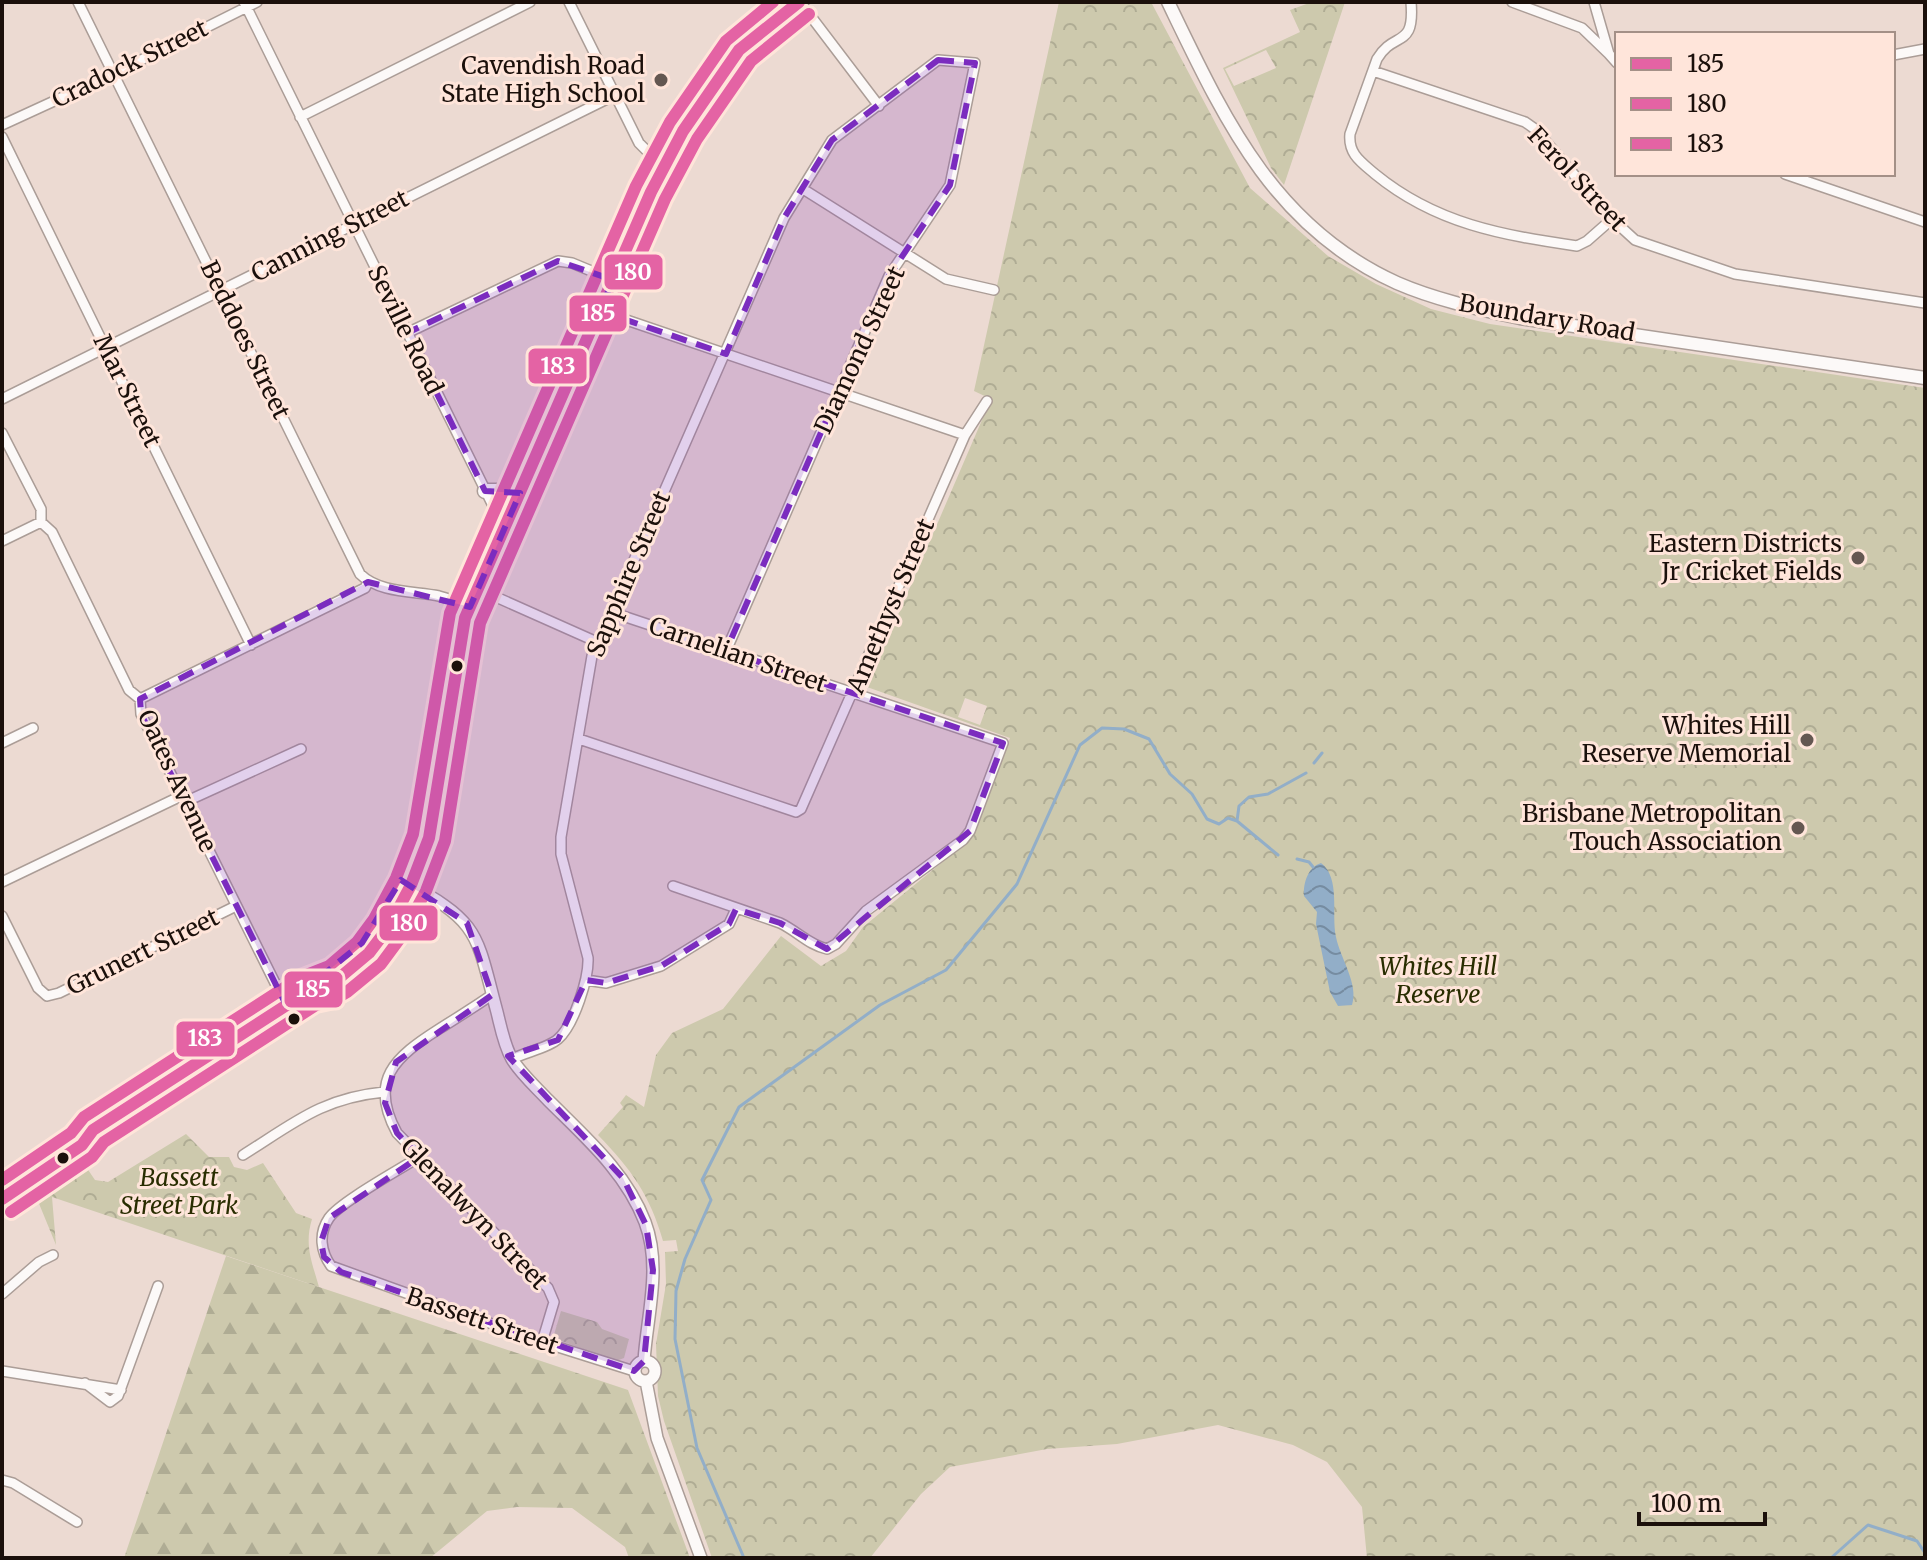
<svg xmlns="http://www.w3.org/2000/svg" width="1927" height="1560" viewBox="0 0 1927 1560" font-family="Merriweather,serif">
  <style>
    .forest { fill: url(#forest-firs) }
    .park { fill: url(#park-crowns); fill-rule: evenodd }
    .water { fill: url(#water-waves) }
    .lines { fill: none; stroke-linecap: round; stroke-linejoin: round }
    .stream { stroke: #92aec8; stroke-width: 3 }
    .minor-casing { stroke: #ab9d97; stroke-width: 12 }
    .tertiary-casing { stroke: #ab9d97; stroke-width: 14 }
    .secondary-casing { stroke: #ab9d97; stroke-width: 15 }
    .primary-casing { stroke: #ab9d97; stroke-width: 17 }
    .minor { stroke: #fcf9f8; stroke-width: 9 }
    .tertiary { stroke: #fcf9f8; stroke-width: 11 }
    .secondary { stroke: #fcf9f8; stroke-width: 12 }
    .primary { stroke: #fcf9f8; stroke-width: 14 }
    .bus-1-casing { stroke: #ffe5da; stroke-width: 18 }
    .bus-2-casing { stroke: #ffe5da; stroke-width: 18 }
    .bus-3-casing { stroke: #ffe5da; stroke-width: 18 }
    .bus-1 { stroke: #e463a4; stroke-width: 12 }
    .bus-2 { stroke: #e463a4; stroke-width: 12 }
    .bus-3 { stroke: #e463a4; stroke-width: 12 }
    .marked { fill: #7b2cbf; fill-opacity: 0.2; stroke: #7b2cbf; stroke-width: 6; stroke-dasharray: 16 10; stroke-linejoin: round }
    .poi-dot { fill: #645751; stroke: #ffe5da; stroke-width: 3 }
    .bus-dot { fill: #1b100b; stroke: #ffe5da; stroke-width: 3 }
    .labels { text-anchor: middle; stroke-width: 6; stroke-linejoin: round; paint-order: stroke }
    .street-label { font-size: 24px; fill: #1b100b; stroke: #ffe5da }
    .poi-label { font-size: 24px; fill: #1b100b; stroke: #ffe5da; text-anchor: end }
    .park-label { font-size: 24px; font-style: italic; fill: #292d00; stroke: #ffe5da }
    .line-badge { stroke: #ffe5da; stroke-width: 3 }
    .badge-label { font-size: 22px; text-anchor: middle; font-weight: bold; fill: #fff }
  </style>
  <defs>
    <pattern id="forest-firs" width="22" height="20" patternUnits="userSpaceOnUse" patternTransform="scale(2)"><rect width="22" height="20" fill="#cdc9ad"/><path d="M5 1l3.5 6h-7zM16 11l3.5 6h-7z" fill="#afac94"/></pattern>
    <pattern id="park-crowns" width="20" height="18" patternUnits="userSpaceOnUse" patternTransform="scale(2)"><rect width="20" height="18" fill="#cdc9ad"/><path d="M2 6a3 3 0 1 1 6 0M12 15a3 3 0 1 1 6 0" fill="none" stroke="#afac94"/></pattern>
    <pattern id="water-waves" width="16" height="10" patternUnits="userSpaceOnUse" patternTransform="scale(2)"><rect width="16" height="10" fill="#92aec8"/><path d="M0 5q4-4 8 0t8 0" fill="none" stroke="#768ca1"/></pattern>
  </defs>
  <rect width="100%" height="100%" fill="#ecdad2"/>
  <path class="forest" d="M226,1256L628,1390L690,1558H629L625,1547L572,1508L517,1507L487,1511L430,1558H124Z"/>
  <path class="park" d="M1059,2H1151L1250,188L1328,256L1376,284L1431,309L1490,324L1925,388V1558H1367L1362,1507L1327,1462L1293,1445L1218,1425L1117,1444L1047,1449L950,1467L921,1494L870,1558H712L664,1421L658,1396L656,1344L666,1284L665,1252L678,1251L676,1240L663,1241C650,1195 631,1169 598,1135L623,1107L620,1103L626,1095L644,1107L656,1055L672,1033L723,1009L781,936L821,966L846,951L863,927L973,837L1010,738L867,687L991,399L974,391ZM965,698L987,706L980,725L958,717Z
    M1312,2H1345L1284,185L1271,168L1223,68L1300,32L1290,10ZM1266,50L1276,68L1234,86L1225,69Z
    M186,1134L209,1157H229L234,1167L247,1170L263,1163L296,1213L312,1219C304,1245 312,1262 319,1287L52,1197L56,1245L33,1189L80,1158L95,1180L108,1182Z
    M561,1311L597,1322L602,1329L629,1339L624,1358L616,1361L553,1338Z"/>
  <path class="water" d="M1321,863C1341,878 1331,914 1336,937C1340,958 1359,984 1352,1005L1338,1006L1330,992L1316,924L1317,912L1304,896C1303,883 1308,867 1321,863Z"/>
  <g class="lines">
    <path class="stream" d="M1314,763L1322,753
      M1237,821L1239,806L1249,797L1268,794L1306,773
      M1297,859L1309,862L1313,867
      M744,1558L697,1448L675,1339L676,1291L685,1259L711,1200L702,1180L739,1107L880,1005L946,970L1017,884L1080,745L1102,728L1124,729L1149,739L1170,774L1192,794L1207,819L1219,824L1228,818L1237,821L1278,855
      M1831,1558L1868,1525L1917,1541L1925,1553"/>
    <defs>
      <path id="minor" d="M78,2L360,574C379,593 414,591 439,596C450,599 460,603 470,607
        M244,2L504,528
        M569,2L639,143L648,152L666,162
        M800,2L879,106
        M1411,2C1415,50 1394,30 1377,59L1350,134C1348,154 1361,162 1375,174C1436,224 1502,235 1577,246L1587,241L1612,219
        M1512,2L1582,28L1609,54
        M1594,2L1609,54L1617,63
        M1893,55L1925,49
        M1373,71L1525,122L1535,129L1612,219L1635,240L1735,274L1925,303
        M300,117L530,2
        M2,125L113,74L257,2
        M2,137L251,645
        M1785,174L1925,222
        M803,189L946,279L994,290
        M600,311L965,435
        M407,333L558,261L572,263L613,280
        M2,399L615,95
        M2,433L41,509V522L52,532L129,690L140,699L141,714L286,1005
        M2,541L41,522
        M478,589L597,642
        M611,612L1003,743L970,831L963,840L866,911L836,944L827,949C809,945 797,931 780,923L673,886
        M140,699L365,588L368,582
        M579,739L796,812L801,809L965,435L987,401
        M2,743L33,728
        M185,802L301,749
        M2,882L181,796
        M2,916L38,988L47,996L59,993L236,906
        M586,980L606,983L661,966L729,924L736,909
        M492,995C475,1006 457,1018 439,1029C395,1057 368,1080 397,1133L548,1288L554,1302L542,1342
        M512,1059C526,1052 548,1048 558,1039C574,1025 589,978 588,958L561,854V837L592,656L784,218L832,140L938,60L975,63L950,185L889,276L726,651
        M243,1155C294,1123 322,1098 384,1092
        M419,1157C399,1170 340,1202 329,1218C318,1234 321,1252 331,1266L542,1342L634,1371
        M2,1294L39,1262L53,1255
        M2,1371L121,1390
        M85,1383L110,1402L118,1396L158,1286
        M2,1480L13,1483L77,1522"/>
      <path id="tertiary" d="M404,882C481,922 476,934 497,1012C501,1028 504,1045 512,1059C521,1074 536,1087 548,1100C585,1137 626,1172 645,1222C662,1267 647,1315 644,1361
        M635 1371a10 10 0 1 1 20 0a10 10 0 1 1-20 0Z
        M646,1381L657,1438L701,1558"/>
      <path id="secondary" d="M1168,2C1224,118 1273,227 1397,283C1436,300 1479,309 1520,318L1925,378"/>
      <path id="primary" d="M485,491H521
        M310,990L324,987L338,979L369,953L388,928L411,885L429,838L465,618L658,178L683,131L739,50L799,2
        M2,1185L77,1134L93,1130L310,990C323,974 342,964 357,949C383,920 401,881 417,846
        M2,1199L82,1145L93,1130"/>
    </defs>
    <use href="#minor" class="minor-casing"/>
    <use href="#tertiary" class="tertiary-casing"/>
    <use href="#secondary" class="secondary-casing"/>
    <use href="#primary" class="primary-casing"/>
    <use href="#minor" class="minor"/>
    <use href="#tertiary" class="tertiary"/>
    <use href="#secondary" class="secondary"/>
    <use href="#primary" class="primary"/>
    <defs>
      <path id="bus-1" d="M2,1199L82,1145L93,1130L310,990L324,987L338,979L369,953L388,928L411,885L429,838L465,618L651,192L683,131L739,50L799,2"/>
      <path id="bus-2" d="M11,1212L92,1157L104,1142L316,1005L330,1002L347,992L381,964L401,937L426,891L445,841L480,623L665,199L697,139L751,61L809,14"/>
      <path id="bus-3" d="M2,1180L71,1133L84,1117L301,977L329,966L357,942L374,919L396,878L413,834L450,613L636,186L670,122L726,41L773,2"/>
    </defs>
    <use href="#bus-1" class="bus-1-casing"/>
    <use href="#bus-2" class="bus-2-casing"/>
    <use href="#bus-3" class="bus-3-casing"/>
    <use href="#bus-1" class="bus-1"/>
    <use href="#bus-2" class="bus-2"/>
    <use href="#bus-3" class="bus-3"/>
  </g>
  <path class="marked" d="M938,60L975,63L950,185L889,276L726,651L1003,743L970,831L827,949L780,923L736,909L729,924L661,966L606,983L586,980L558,1040L508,1056L623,1178L646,1225L653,1270L644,1361L634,1371L341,1272L324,1257L321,1242L329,1218L419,1157L397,1133L385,1103L396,1062L492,995L467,923L401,880L362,943L286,1005L141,714L140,699L368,582L470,607L520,493L485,491L407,333L558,261L613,280L600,311L726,354L784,218L832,140Z"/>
  <g class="poi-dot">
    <circle cx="661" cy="80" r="8"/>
    <circle cx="1858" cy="558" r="8"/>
    <circle cx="1807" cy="740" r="8"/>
    <circle cx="1798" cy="828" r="8"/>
  </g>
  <g class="bus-dot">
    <circle cx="457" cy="666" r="7"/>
    <circle cx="294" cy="1019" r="7"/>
    <circle cx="63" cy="1158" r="7"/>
  </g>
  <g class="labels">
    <g class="street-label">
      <text transform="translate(130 64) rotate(-26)" y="8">Cradock Street</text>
      <text transform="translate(1577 179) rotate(47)" y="8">Ferol Street</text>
      <text transform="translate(330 236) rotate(-27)" y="8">Canning Street</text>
      <text transform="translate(1547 318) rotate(10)" y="8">Boundary Road</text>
      <text transform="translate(405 330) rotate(64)" y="8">Seville Road</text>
      <text transform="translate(245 340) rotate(64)" y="8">Beddoes Street</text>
      <text transform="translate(860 350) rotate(-65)" y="8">Diamond Street</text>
      <text transform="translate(127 391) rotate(64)" y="8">Mar Street</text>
      <text transform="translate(629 574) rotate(-67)" y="8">Sapphire Street</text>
      <text transform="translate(891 606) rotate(-67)" y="8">Amethyst Street</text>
      <text transform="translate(738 655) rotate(19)" y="8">Carnelian Street</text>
      <text transform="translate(177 781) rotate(65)" y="8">Oates Avenue</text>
      <text transform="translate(143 952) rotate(-26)" y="8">Grunert Street</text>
      <text transform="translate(474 1214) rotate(46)" y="8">Glenalwyn Street</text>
      <text transform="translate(482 1321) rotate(19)" y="8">Bassett Street</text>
    </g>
    <g class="poi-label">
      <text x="645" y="74">Cavendish Road<tspan x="645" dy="28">State High School</tspan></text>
      <text x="1842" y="552">Eastern Districts<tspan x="1842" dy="28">Jr Cricket Fields</tspan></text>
      <text x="1791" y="734">Whites Hill<tspan x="1791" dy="28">Reserve Memorial</tspan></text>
      <text x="1782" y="822">Brisbane Metropolitan<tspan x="1782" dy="28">Touch Association</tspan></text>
    </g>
    <g class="park-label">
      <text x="1438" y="975">Whites Hill<tspan x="1438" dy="28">Reserve</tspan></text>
      <text x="179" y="1186">Bassett<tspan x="179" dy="28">Street Park</tspan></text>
    </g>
  </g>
  <g class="line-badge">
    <rect x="603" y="253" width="61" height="38" rx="8" fill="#e463a4"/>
    <rect x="568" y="294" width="60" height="39" rx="8" fill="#e463a4"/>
    <rect x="527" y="347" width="61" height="38" rx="8" fill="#e463a4"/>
    <rect x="378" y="904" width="61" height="38" rx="8" fill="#e463a4"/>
    <rect x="283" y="970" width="61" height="39" rx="8" fill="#e463a4"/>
    <rect x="175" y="1020" width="61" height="38" rx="8" fill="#e463a4"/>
  </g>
  <g class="badge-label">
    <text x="633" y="280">180</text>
    <text x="598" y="321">185</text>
    <text x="558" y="374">183</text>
    <text x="409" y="931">180</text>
    <text x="313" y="997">185</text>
    <text x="205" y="1046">183</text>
  </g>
  <rect width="1927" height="1560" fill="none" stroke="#1b100b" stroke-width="8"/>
  <rect x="1615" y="32" width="280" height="144" fill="#ffe5da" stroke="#a49087" stroke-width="2"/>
  <rect x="1631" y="58" width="40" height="12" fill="#e463a4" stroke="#a49087" stroke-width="2"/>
  <text x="1687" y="72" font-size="24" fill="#1b100b">185</text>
  <rect x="1631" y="98" width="40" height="12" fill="#e463a4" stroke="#a49087" stroke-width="2"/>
  <text x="1687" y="112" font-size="24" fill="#1b100b">180</text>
  <rect x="1631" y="138" width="40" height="12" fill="#e463a4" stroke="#a49087" stroke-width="2"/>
  <text x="1687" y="152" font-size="24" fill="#1b100b">183</text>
  <path d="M1639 1512v12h126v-12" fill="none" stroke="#1b100b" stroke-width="4"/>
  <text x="1651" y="1512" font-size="24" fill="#1b100b" stroke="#ffe5da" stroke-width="6" paint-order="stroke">100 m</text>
</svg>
